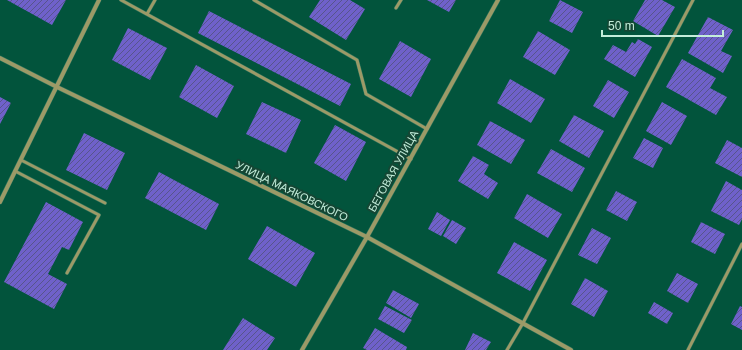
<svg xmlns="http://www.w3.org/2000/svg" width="742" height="350" viewBox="0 0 742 350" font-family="Arial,sans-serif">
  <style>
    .building { fill: url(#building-hatch) }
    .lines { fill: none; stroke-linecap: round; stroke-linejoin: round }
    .service-casing { stroke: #29735c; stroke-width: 4 }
    .minor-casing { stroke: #29735c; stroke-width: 5 }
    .service { stroke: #9c9a67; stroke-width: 3 }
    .minor { stroke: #9c9a67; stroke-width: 4 }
    .labels { text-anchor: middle; stroke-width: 4; stroke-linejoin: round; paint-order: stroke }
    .street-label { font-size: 11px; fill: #c3edda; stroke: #154634 }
  </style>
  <defs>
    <pattern id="building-hatch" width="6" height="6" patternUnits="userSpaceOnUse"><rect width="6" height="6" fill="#6f61ca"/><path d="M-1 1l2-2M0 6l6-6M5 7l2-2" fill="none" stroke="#57558c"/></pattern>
  </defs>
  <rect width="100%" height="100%" fill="#02543c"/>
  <path class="building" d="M7,0H66L52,25Z
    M320,0H350L365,9L346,40L309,17Z
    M427,0H456L449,12Z
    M560,0L583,12L572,33L549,21Z
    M645,0H662L675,7L658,36L633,21Z
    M209,11L351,84L340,106L198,33Z
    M708,17L733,30L721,51L732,56L723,73L688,53Z
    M128,28L167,48L150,80L112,60Z
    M538,31L570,50L555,75L523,57Z
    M638,39L652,47L635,77L604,59L613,45L626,52L632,42L635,44Z
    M400,41L431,59L411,97L379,79Z
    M682,59L716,78L710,88L727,97L716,115L666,87Z
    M196,65L234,86L217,118L179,97Z
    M510,79L545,99L531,123L497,103Z
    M608,80L629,92L614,118L593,106Z
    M0,97L11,103L0,124Z
    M262,102L301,120L286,153L246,134Z
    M662,102L687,116L671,145L646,131Z
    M574,115L604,131L589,158L559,141Z
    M490,121L525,140L511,164L477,145Z
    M335,125L366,142L346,181L314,163Z
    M84,133L125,153L107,190L66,170Z
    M644,138L663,148L653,168L633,158Z
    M727,140L742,148V177L715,163Z
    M551,149L585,168L572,192L537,173Z
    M473,156L489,165L484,174L498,183L488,199L458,181Z
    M159,172L219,204L206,230L145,198Z
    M726,181L742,190V219L739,225L711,211Z
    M616,191L637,202L627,221L606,210Z
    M527,194L562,214L548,238L514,218Z
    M46,202L83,222L69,250L62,247L48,274L67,284L54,309L4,282Z
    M437,212L450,220L441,236L428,229Z
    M452,220L466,228L456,244L443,236Z
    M701,222L725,234L715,254L691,242Z
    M267,226L315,253L296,287L248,259Z
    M592,228L611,238L597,264L578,255Z
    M514,242L547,260L530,291L497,273Z
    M677,273L698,284L688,303L667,291Z
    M585,278L608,291L594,317L571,304Z
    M393,290L419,304L411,318L386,303Z
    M654,302L673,313L667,324L648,313Z
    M385,306L412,320L404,333L378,319Z
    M740,306L742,307V330L731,324Z
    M243,318L275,338L267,350H223Z
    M375,328L407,347L406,350H367L363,348Z
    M473,333L491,342L486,350H465Z"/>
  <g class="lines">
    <defs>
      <path id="service" d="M121,0L411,159
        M254,0L357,60L366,94L427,129
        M396,8L401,0
        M147,14L155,0
        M21,160L105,203
        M15,171L99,215L67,273
        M507,350L523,323L693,0
        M688,350L742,244"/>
      <path id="minor" d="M0,58L57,87L367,237L571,350
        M0,202L99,0
        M302,350L367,237L498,0"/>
    </defs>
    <use href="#service" class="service-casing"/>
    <use href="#minor" class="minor-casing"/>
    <use href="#service" class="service"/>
    <use href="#minor" class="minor"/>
  </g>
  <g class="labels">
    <g class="street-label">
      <text transform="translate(393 171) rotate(-61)" y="4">БЕГОВАЯ УЛИЦА</text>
      <text transform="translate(292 191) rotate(26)" y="4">УЛИЦА МАЯКОВСКОГО</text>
    </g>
  </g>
  <path d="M602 30v6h121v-6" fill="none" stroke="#c3edda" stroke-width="2"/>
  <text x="608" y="30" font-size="12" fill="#c3edda" stroke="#154634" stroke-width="3" paint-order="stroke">50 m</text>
</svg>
